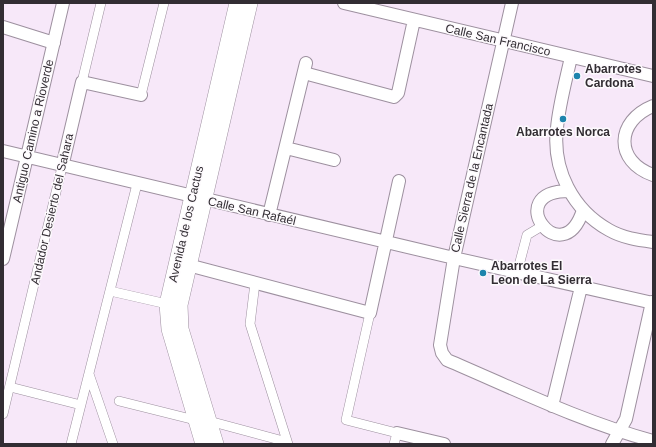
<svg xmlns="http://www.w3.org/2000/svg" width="656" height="447" viewBox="0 0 656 447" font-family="Arial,sans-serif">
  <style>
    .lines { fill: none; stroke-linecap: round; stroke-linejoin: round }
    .pedestrian-casing { stroke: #9d909f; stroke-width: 10 }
    .minor-casing { stroke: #9d909f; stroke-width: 14 }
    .tertiary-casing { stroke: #9d909f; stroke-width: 16 }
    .pedestrian { stroke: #fff; stroke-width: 9 }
    .minor { stroke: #fff; stroke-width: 12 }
    .tertiary { stroke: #fff; stroke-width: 15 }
    .poi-dot { fill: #1d84ad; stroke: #fdfafd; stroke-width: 1.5 }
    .labels { text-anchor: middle; stroke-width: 3; stroke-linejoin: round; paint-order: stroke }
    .street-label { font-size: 12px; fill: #322d33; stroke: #fdfafd }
    .poi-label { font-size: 12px; font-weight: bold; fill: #322d33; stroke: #fdfafd; text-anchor: start }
  </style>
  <rect width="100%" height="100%" fill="#f7e8f9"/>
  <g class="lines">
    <defs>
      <path id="pedestrian" d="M82,82L101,3
        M141,95L164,3
        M517,273L527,235L542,226
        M255,283L250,324L288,444
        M110,291L167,304
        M370,313L346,420L397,433L394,444
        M89,374L113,444
        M10,387L81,405
        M119,401L195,420
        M3,414L62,167
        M209,421L287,442
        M71,444L137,184"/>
      <path id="minor" d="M344,3L653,76
        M512,3L454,258L440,345L442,353L447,360C515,389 582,422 653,441
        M3,27L54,43
        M571,57C566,80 559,105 557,128C552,170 573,210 609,230C623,238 638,240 653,242
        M304,73L394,97L398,93L414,20
        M653,106C616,121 614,161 653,175
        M286,148L334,160
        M3,151L454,258L653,303
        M62,167L82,82L141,95
        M569,191C500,191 562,275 583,210
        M269,215L306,63
        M3,259L63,3
        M188,265L370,313L399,181
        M552,406L581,287
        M397,433L444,444
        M612,444L626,419L652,302"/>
      <path id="tertiary" d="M203,444L169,329L167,304L237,3
        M216,444L181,329L180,305L250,3"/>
    </defs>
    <use href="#pedestrian" class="pedestrian-casing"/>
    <use href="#minor" class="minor-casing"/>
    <use href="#tertiary" class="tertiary-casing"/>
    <use href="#pedestrian" class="pedestrian"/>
    <use href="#minor" class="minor"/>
    <use href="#tertiary" class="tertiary"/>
  </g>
  <g class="poi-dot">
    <circle cx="577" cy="76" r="4"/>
    <circle cx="563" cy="119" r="4"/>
    <circle cx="483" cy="273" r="4"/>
  </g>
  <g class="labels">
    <g class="street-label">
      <text transform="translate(498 40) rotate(13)" y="4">Calle San Francisco</text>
      <text transform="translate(33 131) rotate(-77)" y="4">Antiguo Camino a Rioverde</text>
      <text transform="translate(472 178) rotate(-77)" y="4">Calle Sierra de la Encantada</text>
      <text transform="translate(52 209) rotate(-77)" y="4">Andador Desierto del Sahara</text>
      <text transform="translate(252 211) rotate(13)" y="4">Calle San Rafaél</text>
      <text transform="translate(186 224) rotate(-77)" y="4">Avenida de los Cactus</text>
    </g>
    <g class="poi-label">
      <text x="585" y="73">Abarrotes<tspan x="585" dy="14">Cardona</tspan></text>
      <text x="563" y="136" text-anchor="middle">Abarrotes Norca</text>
      <text x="491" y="270">Abarrotes El<tspan x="491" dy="14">Leon de La Sierra</tspan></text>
    </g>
  </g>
  <rect width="656" height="447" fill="none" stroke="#322d33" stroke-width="8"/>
</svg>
